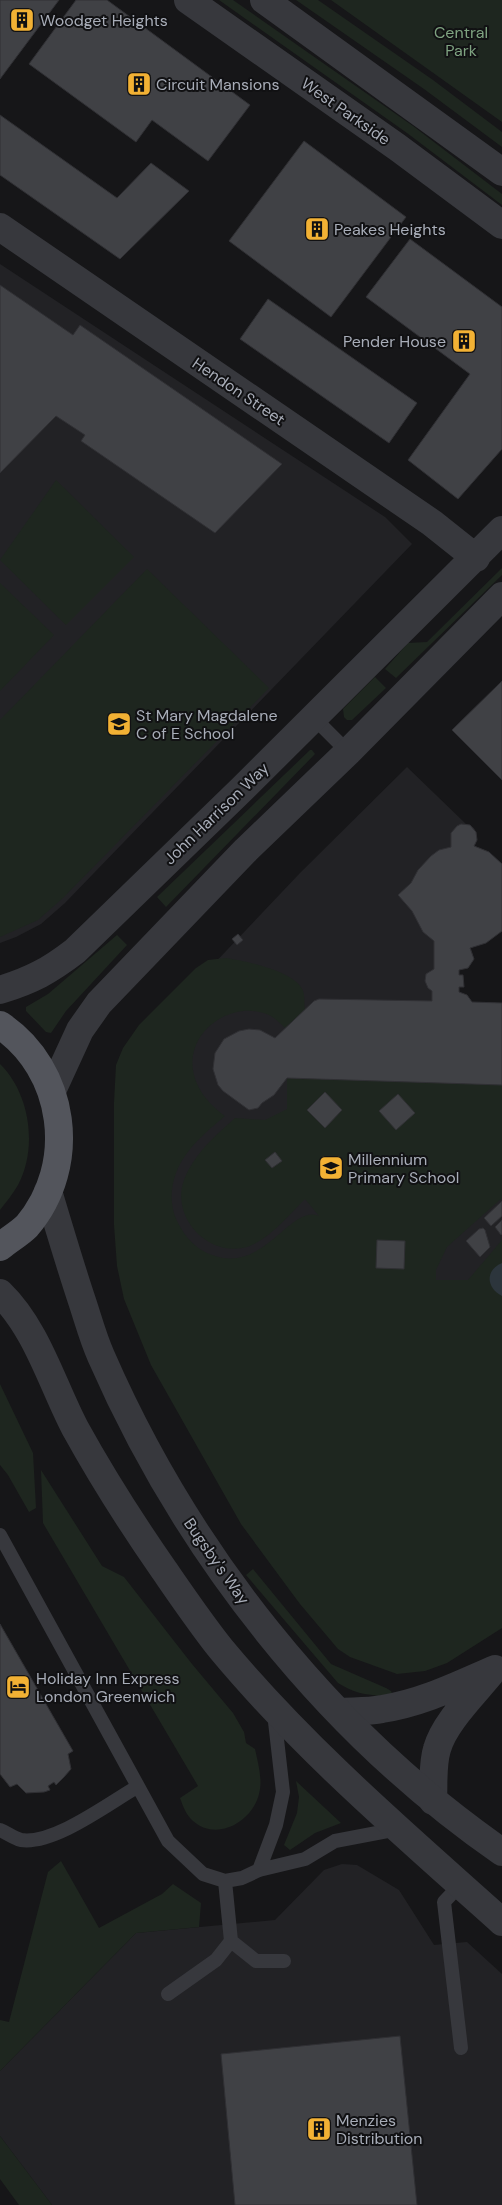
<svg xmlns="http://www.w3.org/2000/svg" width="502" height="2205" viewBox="0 0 502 2205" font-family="'DM Sans',sans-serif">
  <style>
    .built { fill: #222225 }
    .green { fill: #1e261f }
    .water { fill: #2c353c }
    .building { fill: #404145; stroke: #303034 }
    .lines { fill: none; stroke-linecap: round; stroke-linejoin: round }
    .service { stroke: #37383d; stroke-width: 14 }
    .minor { stroke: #37383d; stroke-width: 28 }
    .tertiary { stroke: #37383d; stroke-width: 28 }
    .primary { stroke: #53555c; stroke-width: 28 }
    .labels { text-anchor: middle; stroke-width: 4; stroke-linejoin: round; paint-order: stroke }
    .poi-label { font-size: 16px; fill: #a8adb8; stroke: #111113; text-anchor: start }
    .park-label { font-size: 16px; fill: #7fa381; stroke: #111113 }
    .street-label { font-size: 16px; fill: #a8adb8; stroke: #111113 }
  </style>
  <rect width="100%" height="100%" fill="#161618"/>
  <path class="built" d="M0,264L385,517L412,544L65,903L41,924L16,937L0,943Z
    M407,767L466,824L474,828L477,837L475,846L489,852L502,864V931L486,943L471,948L474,959L468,968L459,970V975H463L464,986L459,987V992L467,995L472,1002L502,1003V1563L176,1259L163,1153L208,970L300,873Z
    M342,1864L357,1865L399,1890L434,1945L467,1942L502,1974V2205H52L0,2136V2071L136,1933L275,1920L324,1870Z"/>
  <path class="green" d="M219,0H233L413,126L502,194V205L407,133Z
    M296,0H318L433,80L502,132V147L424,89Z
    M331,0H502V122Z
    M56,480L134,557L66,625L0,560Z
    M502,568V575L396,678L385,669L408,643L427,642Z
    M147,569L269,688L63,898L38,920L0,937V720Z
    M0,583L54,635L0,691Z
    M375,677L386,688L352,720H347L344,717L343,709Z
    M310,750H312L315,754L166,907L157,897Z
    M117,935L127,945L66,1011L51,1033L46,1032L26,1011V1007L48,994Z
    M226,958C245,961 296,971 303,991C305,996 304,1004 305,1010L285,1028C281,1024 276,1019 271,1016C235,998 187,1029 193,1070C196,1090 210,1105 225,1116C205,1133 186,1148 176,1173C170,1189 170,1206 177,1221C185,1237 195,1249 212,1255C264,1275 290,1204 319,1216L305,1199C289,1215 271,1237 250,1246C210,1260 170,1218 184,1180C194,1154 215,1136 235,1118L265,1120L287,1109V1078L502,1085V1198L447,1247L436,1270V1280H468L502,1240V1628L447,1663L425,1671L397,1674L350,1657L338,1649L300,1604L241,1524L151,1365L124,1299L117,1266L114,1225V1103L116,1065L123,1048L139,1025L196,968L208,960Z
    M0,1064C30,1093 38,1148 18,1185C13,1194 6,1202 0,1210Z
    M0,1384L33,1453L36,1508L29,1512L8,1475L0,1465Z
    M41,1470L102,1566L124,1577L192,1664L233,1713L244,1732L246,1743L255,1749C258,1763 263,1780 259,1794C252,1822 217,1842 193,1821C186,1815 183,1806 180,1798L198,1786L43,1523Z
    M253,1569L331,1664L386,1688L391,1691L393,1695C373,1697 355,1694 338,1683L246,1575Z
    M296,1781L341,1823L315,1833L290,1850L284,1845L297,1813L299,1797Z
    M61,1861L99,1928L162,1894L173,1884L201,1903L199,1927L136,1933L0,2071V2020L9,2022L48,1872Z
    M0,2136L52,2205H19L0,2179Z"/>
  <path class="water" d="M502,1263V1296C486,1288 485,1270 502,1263Z"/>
  <path class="building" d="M0,0H59L0,79Z
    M76,0H107L250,105L208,161L152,120L136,142L29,64Z
    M0,115L117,198L151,163L189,191L120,259L0,175Z
    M304,141L406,217L331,317L229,241Z
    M410,239L502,307V449L458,499L408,460L470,374L366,297Z
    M0,285L73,335L80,325L282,464L215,533L81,441L85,435L56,416L0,473Z
    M268,299L417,403L389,443L240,339Z
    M502,681V780L452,730Z
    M461,824L470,825L476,832L477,840L474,846L489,852L502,864V931L486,943L470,948L474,959L468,968L459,970V975H463L464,987H459V992L467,995L472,1002L502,1003V1085L287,1078L274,1095L262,1103L258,1108L249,1110L223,1091L218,1085L213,1069L215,1053L224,1039L239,1031L249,1029L260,1030L275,1038L314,1001L319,999L432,1001V991L428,988L425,981L426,974L434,969V941L423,932L412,911L398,895L411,883L418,870L431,856L439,850L451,847V833L457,826Z
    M238,934L243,940L237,945L232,939Z
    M325,1092L342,1110L325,1128L307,1110Z
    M398,1094L415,1113L396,1130L379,1111Z
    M275,1152L282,1161L272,1168L265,1160Z
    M502,1201V1216L491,1226L484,1218Z
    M502,1220V1234L501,1235L495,1227Z
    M483,1228L485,1230L490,1247L480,1257L466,1241L479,1229Z
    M377,1240L405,1241L404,1269L376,1268Z
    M0,1624L73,1751L68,1754L71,1769L64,1777L56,1785L54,1782L48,1786L50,1790L44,1792L26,1793L17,1784L10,1787L0,1774Z
    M400,2036L417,2205H235L221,2054Z"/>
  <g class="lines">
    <path class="service" d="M314,718L348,752
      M0,1535L168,1841L203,1874L225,1881L242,1878L259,1870L305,1859L335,1841L398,1829
      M0,1830C7,1833 14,1838 21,1840C54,1845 109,1803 137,1787
      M259,1870L276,1825L283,1792L274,1713
      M460,1885L444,1902L461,2048
      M231,1941L256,1961H284
      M168,1994L216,1960L231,1941L225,1881"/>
    <path class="minor" d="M188,0L397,147L502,225
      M264,0L502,172
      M0,227L432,523L476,558
      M0,990C32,980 49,971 75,951L243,788L502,530
      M52,1091L80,1030L99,1003L246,850L348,752L502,596
      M339,1712C353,1711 368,1712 382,1709C422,1703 458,1685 495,1669
      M433,1801C434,1784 432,1765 437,1749C444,1723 474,1694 491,1673"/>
    <path class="tertiary" d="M48,1191C59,1228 70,1265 82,1301C88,1319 93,1338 101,1356C186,1551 326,1730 502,1852
      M0,1293C37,1329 52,1384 75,1428C102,1477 132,1524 164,1570C182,1596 201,1624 221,1649C305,1750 405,1835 502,1922"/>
    <path class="primary" d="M0,1025C66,1069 79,1165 27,1226C19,1234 8,1240 0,1247"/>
  </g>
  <defs>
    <symbol id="building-square" viewBox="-11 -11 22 22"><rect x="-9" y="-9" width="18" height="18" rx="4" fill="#f2b134" stroke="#111113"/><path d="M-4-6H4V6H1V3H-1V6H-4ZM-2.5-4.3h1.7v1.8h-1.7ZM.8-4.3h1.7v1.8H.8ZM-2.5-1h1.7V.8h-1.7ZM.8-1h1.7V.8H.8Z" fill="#111"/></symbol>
    <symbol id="school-square" viewBox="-11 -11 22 22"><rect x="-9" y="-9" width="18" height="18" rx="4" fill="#f2b134" stroke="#111113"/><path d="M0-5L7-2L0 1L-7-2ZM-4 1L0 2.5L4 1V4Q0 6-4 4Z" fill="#111"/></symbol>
    <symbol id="hotel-square" viewBox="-11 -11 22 22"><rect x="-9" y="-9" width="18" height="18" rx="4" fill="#f2b134" stroke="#111113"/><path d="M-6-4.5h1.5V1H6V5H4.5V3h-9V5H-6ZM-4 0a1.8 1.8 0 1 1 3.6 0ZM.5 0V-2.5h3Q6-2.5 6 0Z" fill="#111"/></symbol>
  </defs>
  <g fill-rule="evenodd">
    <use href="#building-square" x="8" y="6" width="28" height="28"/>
    <use href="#building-square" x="125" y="70" width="28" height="28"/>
    <use href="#building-square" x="303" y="215" width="28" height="28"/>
    <use href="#building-square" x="450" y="327" width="28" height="28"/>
    <use href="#school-square" x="105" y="710" width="28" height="28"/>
    <use href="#school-square" x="317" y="1154" width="28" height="28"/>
    <use href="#hotel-square" x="4" y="1673" width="28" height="28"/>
    <use href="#building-square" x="305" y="2115" width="28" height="28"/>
  </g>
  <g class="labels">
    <g class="poi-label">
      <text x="40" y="26">Woodget Heights</text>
      <text x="156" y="90">Circuit Mansions</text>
      <text x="334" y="235">Peakes Heights</text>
      <text x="446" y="347" text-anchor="end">Pender House</text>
      <text x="136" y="721">St Mary Magdalene<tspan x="136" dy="18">C of E School</tspan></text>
      <text x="348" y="1165">Millennium<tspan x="348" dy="18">Primary School</tspan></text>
      <text x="36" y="1684">Holiday Inn Express<tspan x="36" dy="18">London Greenwich</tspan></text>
      <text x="336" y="2126">Menzies<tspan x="336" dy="18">Distribution</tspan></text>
    </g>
    <g class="park-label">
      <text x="461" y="38">Central<tspan x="461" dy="18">Park</tspan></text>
    </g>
    <g class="street-label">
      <text transform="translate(346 111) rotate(35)" y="6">West Parkside</text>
      <text transform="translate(239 391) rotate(34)" y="6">Hendon Street</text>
      <text transform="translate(216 813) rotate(-44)" y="6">John Harrison Way</text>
      <text transform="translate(217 1561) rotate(55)" y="6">Bugsby's Way</text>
    </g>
  </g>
</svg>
